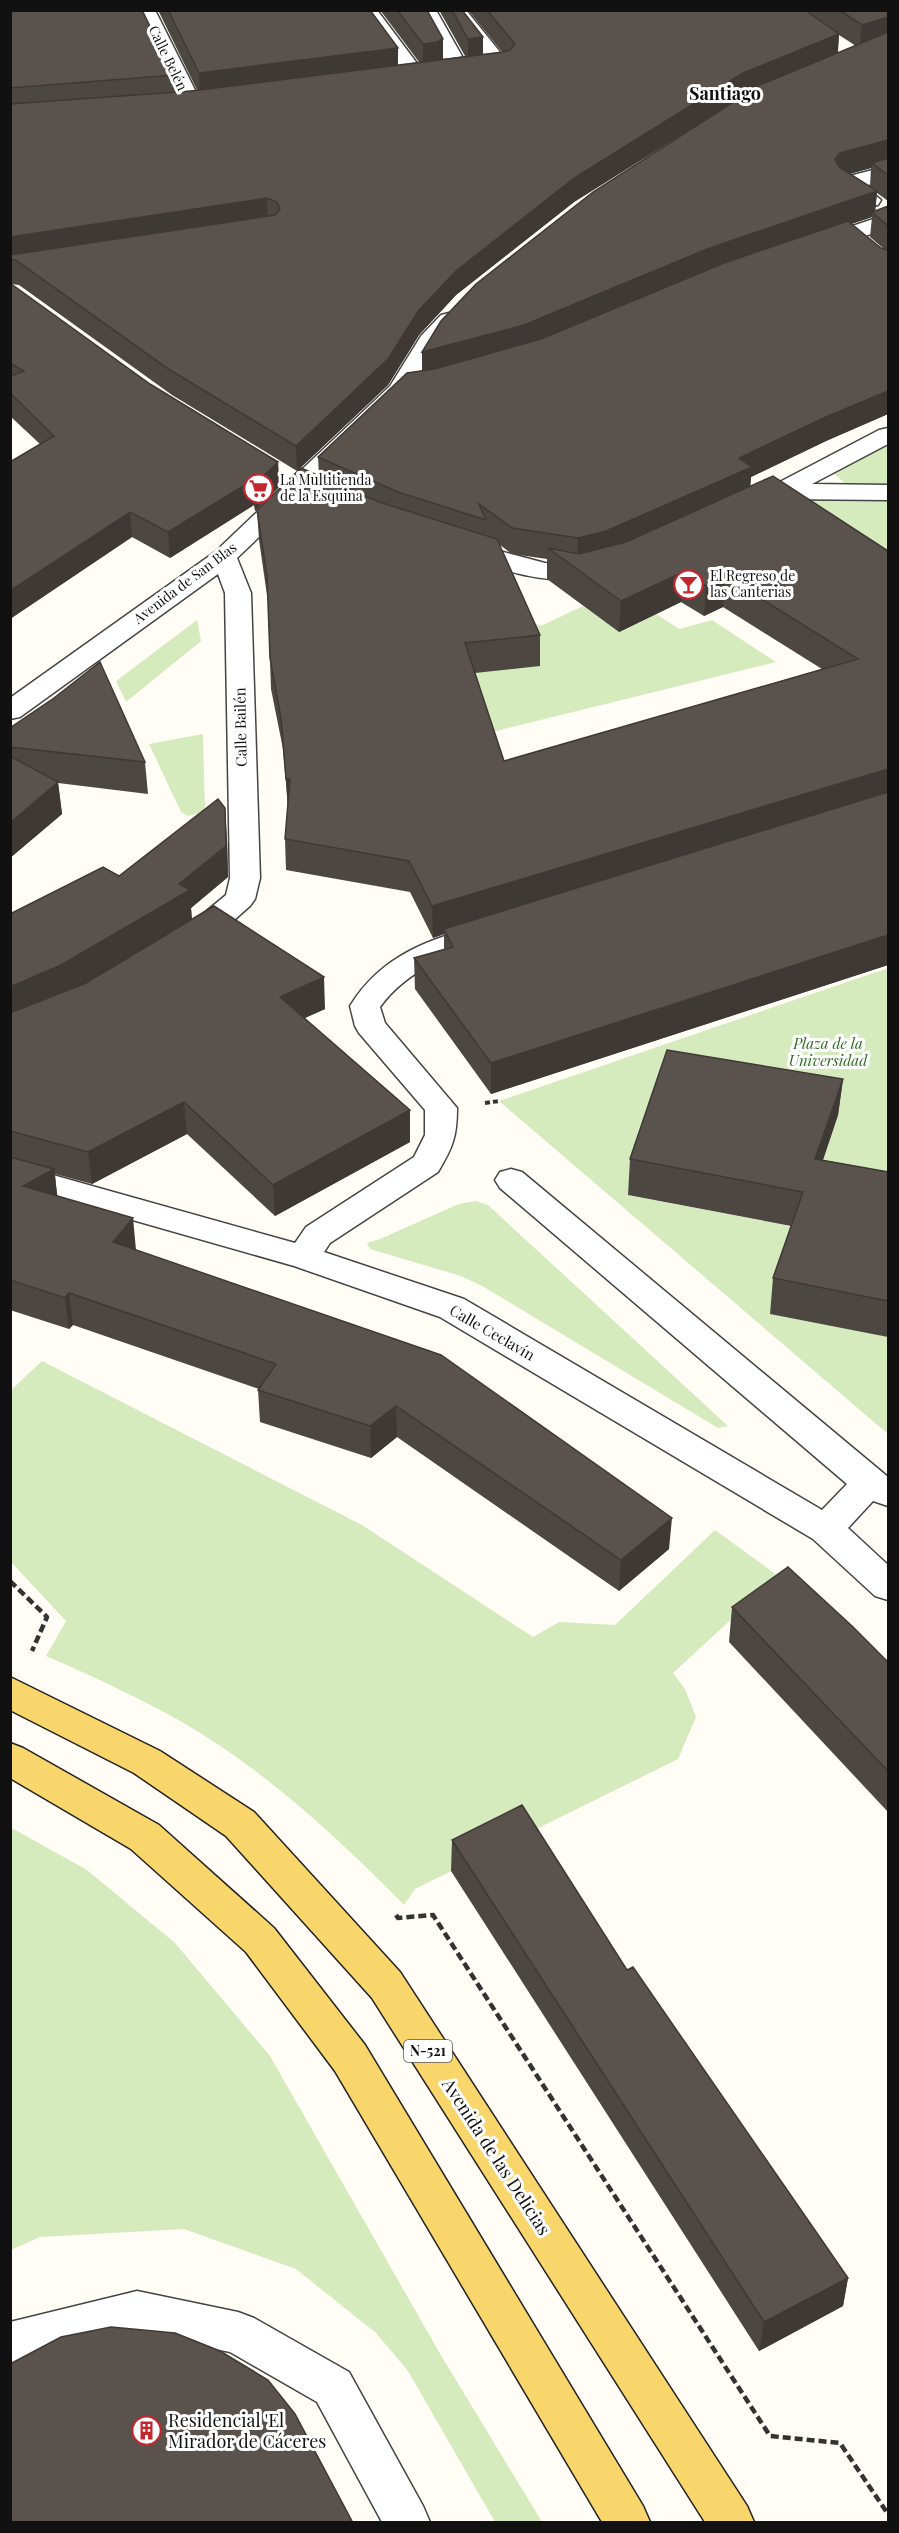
<svg xmlns="http://www.w3.org/2000/svg" width="899" height="2533" viewBox="0 0 899 2533" font-family="'Playfair Display',serif">
  <style>
    .green { fill: #d5ebbd }
    .lines { fill: none; stroke-linecap: round; stroke-linejoin: round }
    .minor-casing { stroke: #444; stroke-width: 3 }
    .major-casing { stroke: #222; stroke-width: 3 }
    .path-far1 { stroke: #333; stroke-width: 4; stroke-dasharray: 5 3; stroke-linecap: butt }
    .path { stroke: #333; stroke-width: 4.5; stroke-dasharray: 8 4; stroke-linecap: butt }
    .minor { fill: #fff; fill-rule: evenodd }
    .major { fill: #f9d66b; fill-rule: evenodd }
    .wall { fill: #4d4742; fill-rule: evenodd }
    .shaded-wall { fill: #3f3936 }
    .building { fill: #5a524d; stroke: #3f3936; stroke-width: 1.5 }
    .labels { text-anchor: middle; stroke-width: 6; stroke-linejoin: round; paint-order: stroke }
    .far-street-label { font-size: 14px; fill: #111; stroke: #fff }
    .far-poi-label { font-size: 14px; fill: #111; stroke: #fff; text-anchor: start }
    .shield { fill: #fff; stroke: #585858; stroke-width: 1.5 }
    .shield-label { font-size: 14px; font-weight: bold; fill: #111 }
    .street-label { font-size: 15px; fill: #111; stroke: #fff }
    .park-label { font-size: 15px; font-style: italic; fill: #2f6b1f; stroke: #fff }
    .far-district-label { font-size: 18px; font-weight: bold; fill: #111; stroke: #fff }
    .near-street-label { font-size: 18px; fill: #111; stroke: #fff }
    .near-poi-label { font-size: 18px; fill: #111; stroke: #fff; text-anchor: start }
  </style>
  <rect width="100%" height="100%" fill="#fffdf5"/>
  <path class="green" d="M888,440V485H847L829,469Z
    M796,496L888,500V556Z
    M583,606L619,631L656,614L679,629L712,620L776,662L492,732L462,638L517,616L541,626Z
    M197,620L201,641L126,702L116,681Z
    M203,734L205,812L188,816L181,812L149,744Z
    M888,968V1209L811,1195L838,1115L628,1195L799,1228L888,1337V1434L499,1101Z
    M476,1201L488,1205L728,1426L718,1428L484,1287L461,1276L370,1249L367,1243L380,1239L459,1204Z
    M42,1361L362,1525L533,1637L559,1622L615,1625L715,1530L778,1576L673,1673L685,1689L696,1717L678,1759L415,1889L404,1905C337,1837 265,1770 182,1722C138,1697 92,1676 46,1656L66,1621L11,1562V1390Z
    M10,1827L87,1870L175,1943L270,2056L439,2352L542,2522H495L408,2371L376,2333L296,2269L184,2229L40,2237L11,2250Z"/>
  <g class="lines">
    <defs>
      <path id="minor" d="M135,10H155L203,106L199,110L192,112L185,110L181,106Z
        M356,10H377L422,70L438,68L446,63L416,10H436L467,65L487,62L445,10H466L512,67L509,71L502,73L416,83L409,81Z
        M888,166V180L864,186L881,200L878,205C863,208 844,196 835,184L838,179Z
        M888,214V228L819,252L811,250L808,245L811,240Z
        M449,313L457,315L461,320L439,345L408,395L237,558L251,593L260,878L255,899L250,906C231,921 206,954 180,947L175,940L180,933L226,895L230,878L225,593L218,574L20,717L10,719V698L215,552L390,386L421,336L441,315Z
        M888,428V444L812,484L888,485V500L782,499L754,510L745,507L741,502L745,497L774,485L879,430Z
        M466,542L545,563L600,566L604,571L600,576C553,588 502,570 457,555L453,550L457,545Z
        M488,923L498,926L503,933L498,940C453,954 409,967 380,1007L385,1023L457,1108C457,1136 453,1147 438,1172L330,1243L324,1252L464,1299L822,1510L847,1484L500,1188L495,1180L500,1172L511,1169L522,1172L888,1477V1506L873,1501L848,1528L888,1565V1600L875,1596L813,1539L440,1317L294,1266L10,1185V1163L295,1243L306,1227L414,1157L425,1135V1110L359,1033L355,1026L350,1006C383,953 431,939 488,923Z
        M137,2291L238,2312L254,2318L349,2372L423,2506L430,2522H382L317,2402L230,2352L137,2333L27,2359L10,2367V2322Z"/>
      <path id="major" d="M10,1677L160,1751L254,1812L400,1972L747,2506L754,2522H705L372,1998L226,1836L134,1773L10,1710Z
        M10,1743L23,1748L159,1825L274,1928L365,2045L643,2506L650,2522H602L335,2071L246,1952L131,1849L10,1778Z"/>
    </defs>
    <use href="#minor" class="minor-casing"/>
    <use href="#major" class="major-casing"/>
    <path class="path-far1" d="M485,1103L499,1101"/>
    <path class="path" d="M10,1581L47,1617L32,1651
      M396,1915L398,1918L433,1915L770,2436L840,2443L888,2514"/>
    <use href="#minor" class="minor"/>
    <use href="#major" class="major"/>
  </g>
  <path class="wall" d="M10,10L174,75L175,92L197,90L158,10H370L398,48V65L419,62L380,10H427L443,39V59L465,56L439,10H462L483,54L502,52L468,10H888V201L877,193L875,211L888,206V414L826,441L751,477L750,486L888,551V965L491,1094L415,989L414,958L444,949V934L433,938L410,892L286,870L285,839L288,807L283,749L271,689L268,602L259,540L257,510L319,476L318,457L422,371L716,113L574,202L456,295L419,335L388,385L297,471L172,395L19,285L11,284L150,384L278,462L279,487L255,511L254,505L170,558L132,537L10,619V462L40,444L10,416ZM839,35L853,44L855,46L838,53ZM871,168L870,186L850,174ZM872,217L870,237L884,249L881,248L851,224ZM500,545L512,554L547,559V579L619,632L681,602L704,616L723,607L822,669L504,761L475,673L540,666V635Z
    M10,728L145,762L148,794L58,783L62,814L10,858Z
    M227,839L228,877L191,908L192,920L325,1009L304,1018L410,1110V1142L275,1216L187,1134L92,1184L55,1174L57,1196L136,1250L669,1549L619,1591L397,1437L371,1458L260,1422L258,1390L259,1389L73,1325L69,1329L10,1310V914Z
    M843,1079L838,1115L823,1160L888,1172V1337L770,1314L773,1278L791,1226L628,1195L630,1159Z
    M732,1607L888,1662V1812L729,1642Z
    M452,1840L848,2278L843,2306L759,2351L451,1871Z"/>
  <path class="shaded-wall" d="M888,17V39L859,49L862,25Z
    M839,34L837,57L742,97L574,202L456,295L419,335L388,385L297,471L296,446L419,310L456,271L574,178L743,73Z
    M483,37V60L468,63V39Z
    M443,39V62L423,68V44Z
    M398,48V71L200,97L199,73Z
    M888,140L887,164L872,163L871,168L837,177L835,159L840,153Z
    M877,191L875,215L872,212V217L705,274L523,350L422,377V352L707,249Z
    M267,198L268,223L10,259V237Z
    M888,391V414L826,441L751,477L750,492L577,564L578,538L739,458L828,416Z
    M278,462L279,487L255,511L254,485Z
    M253,480L254,505L170,558L168,532Z
    M130,512L132,537L10,619V591Z
    M683,572L681,602L619,632L621,601Z
    M725,576L723,607L704,616L706,586Z
    M888,769V791L887,800L444,929V934L433,938L432,906Z
    M286,779H290L288,811Z
    M58,782L62,814L10,858V823Z
    M225,808L227,839L228,877L191,908L192,922L65,997L10,1020V987Z
    M888,935V965L491,1094V1063Z
    M324,977L325,1009L281,1029L280,997Z
    M843,1079L838,1115L811,1195L815,1159Z
    M184,1102L187,1134L92,1184L88,1152Z
    M410,1110V1142L275,1216L273,1185Z
    M54,1169L58,1201L23,1186Z
    M133,1218L136,1250L113,1242Z
    M69,1293L73,1325L69,1329L65,1298Z
    M396,1406L397,1437L371,1458L370,1426Z
    M672,1518L669,1549L619,1591L621,1560Z
    M848,2278L843,2306L759,2351L764,2322Z"/>
  <path class="building" d="M10,10H142L174,75L10,88Z
    M168,10H370L398,48L199,73Z
    M397,10H427L443,39L437,42L423,44Z
    M452,10H462L483,37L468,39Z
    M487,10H805L839,34L743,73L574,178L456,271L419,310L388,359L296,446L170,370L17,261L10,259V255L275,215L280,209L277,202L267,198L10,237V104L191,91L503,52L510,50L515,44Z
    M839,10H888V17L862,25Z
    M888,32V140L840,153L835,159L839,167L877,191L707,249L524,325L422,352L441,321L476,284L593,192L760,85Z
    M888,158V175L872,163Z
    M888,206V226L872,212Z
    M848,221L881,248L888,250V391L828,416L739,458L752,467L606,531L578,538L512,528L479,504L486,520L398,492L318,457L407,373L435,369L541,339L724,263Z
    M10,283L150,384L278,462L254,485L253,480L168,532L130,512L10,591V462L54,436L10,393V376L24,371L10,363Z
    M301,468L379,502L497,539L540,635L465,643L504,761L858,659L725,576L706,586L683,572L621,601L548,548L579,554L626,542L773,476L888,551V769L432,906L409,861L285,839L290,779H286L281,718L270,658L267,576L257,510Z
    M100,662L145,762L10,747V728L54,698Z
    M10,756L58,782L10,823Z
    M888,792V935L491,1063L414,958L453,947L444,929Z
    M218,799L225,808L226,846L179,884L190,890L61,965L10,987V914L103,867L119,876Z
    M214,906L324,977L280,997L410,1110L273,1185L184,1102L88,1152L10,1131V1013L86,983Z
    M667,1050L843,1079L815,1159L888,1172V1301L773,1278L803,1192L630,1159Z
    M10,1157L54,1169L23,1186L133,1218L113,1242L441,1355L672,1518L621,1560L396,1406L370,1426L258,1390L276,1364L69,1293L65,1298L10,1280Z
    M788,1567L852,1626L888,1662V1771L732,1607Z
    M522,1805L627,1970L633,1967L848,2278L764,2322L452,1840Z
    M111,2327L175,2333L220,2351L268,2380L295,2414L353,2523H10V2364L61,2337Z"/>
  <defs>
    <symbol id="supermarket-ring" viewBox="-11 -11 22 22"><circle r="9.5" fill="#fff" stroke="#c4262e" stroke-width="1.5"/><path d="M-6-5.5h2.5l.6 2H6L4.5 2H-2.5L-4.4-4H-6ZM-1.5 3.2a1.3 1.3 0 1 0 .1 0ZM3 3.2a1.3 1.3 0 1 0 .1 0Z" fill="#c4262e"/></symbol>
    <symbol id="bar-ring" viewBox="-11 -11 22 22"><circle r="9.5" fill="#fff" stroke="#c4262e" stroke-width="1.5"/><path d="M-6-5H6L.8 .8V4.5H3.5V6h-7V4.5H-.8V.8Z" fill="#c4262e"/></symbol>
    <symbol id="building-ring" viewBox="-11 -11 22 22"><circle r="9.5" fill="#fff" stroke="#c4262e" stroke-width="1.5"/><path d="M-4-6H4V6H1V3H-1V6H-4ZM-2.5-4.3h1.7v1.8h-1.7ZM.8-4.3h1.7v1.8H.8ZM-2.5-1h1.7V.8h-1.7ZM.8-1h1.7V.8H.8Z" fill="#c4262e"/></symbol>
  </defs>
  <g fill-rule="evenodd">
    <use href="#supermarket-ring" x="242" y="472" width="33" height="33"/>
    <use href="#bar-ring" x="672" y="568" width="33" height="33"/>
    <use href="#building-ring" x="130" y="2414" width="33" height="33"/>
  </g>
  <g class="labels">
    <g class="far-street-label">
      <text transform="translate(168 58) rotate(64)" y="5">Calle Belén</text>
      <text transform="translate(185 583) rotate(-37)" y="5">Avenida de San Blas</text>
    </g>
    <g class="far-poi-label">
      <text x="280" y="485">La Multitienda<tspan x="280" dy="16">de la Esquina</tspan></text>
      <text x="710" y="581">El Regreso de<tspan x="710" dy="16">las Canterias</tspan></text>
    </g>
    <rect class="shield" x="404" y="2040" width="48" height="22" rx="4.5"/>
    <g class="shield-label">
      <text x="428" y="2056">N-521</text>
    </g>
    <g class="street-label">
      <text transform="translate(241 727) rotate(-91)" y="5">Calle Bailén</text>
      <text transform="translate(492 1333) rotate(30)" y="5">Calle Ceclavín</text>
    </g>
    <g class="park-label">
      <text x="828" y="1049">Plaza de la<tspan x="828" dy="17">Universidad</tspan></text>
    </g>
    <g class="far-district-label">
      <text x="725" y="100">Santiago</text>
    </g>
    <g class="near-street-label">
      <text transform="translate(496 2157) rotate(57)" y="6">Avenida de las Delicias</text>
    </g>
    <g class="near-poi-label">
      <text x="168" y="2427">Residencial 'El<tspan x="168" dy="21">Mirador de Cáceres</tspan></text>
    </g>
  </g>
  <rect width="899" height="2533" fill="none" stroke="#111111" stroke-width="24"/>
</svg>
